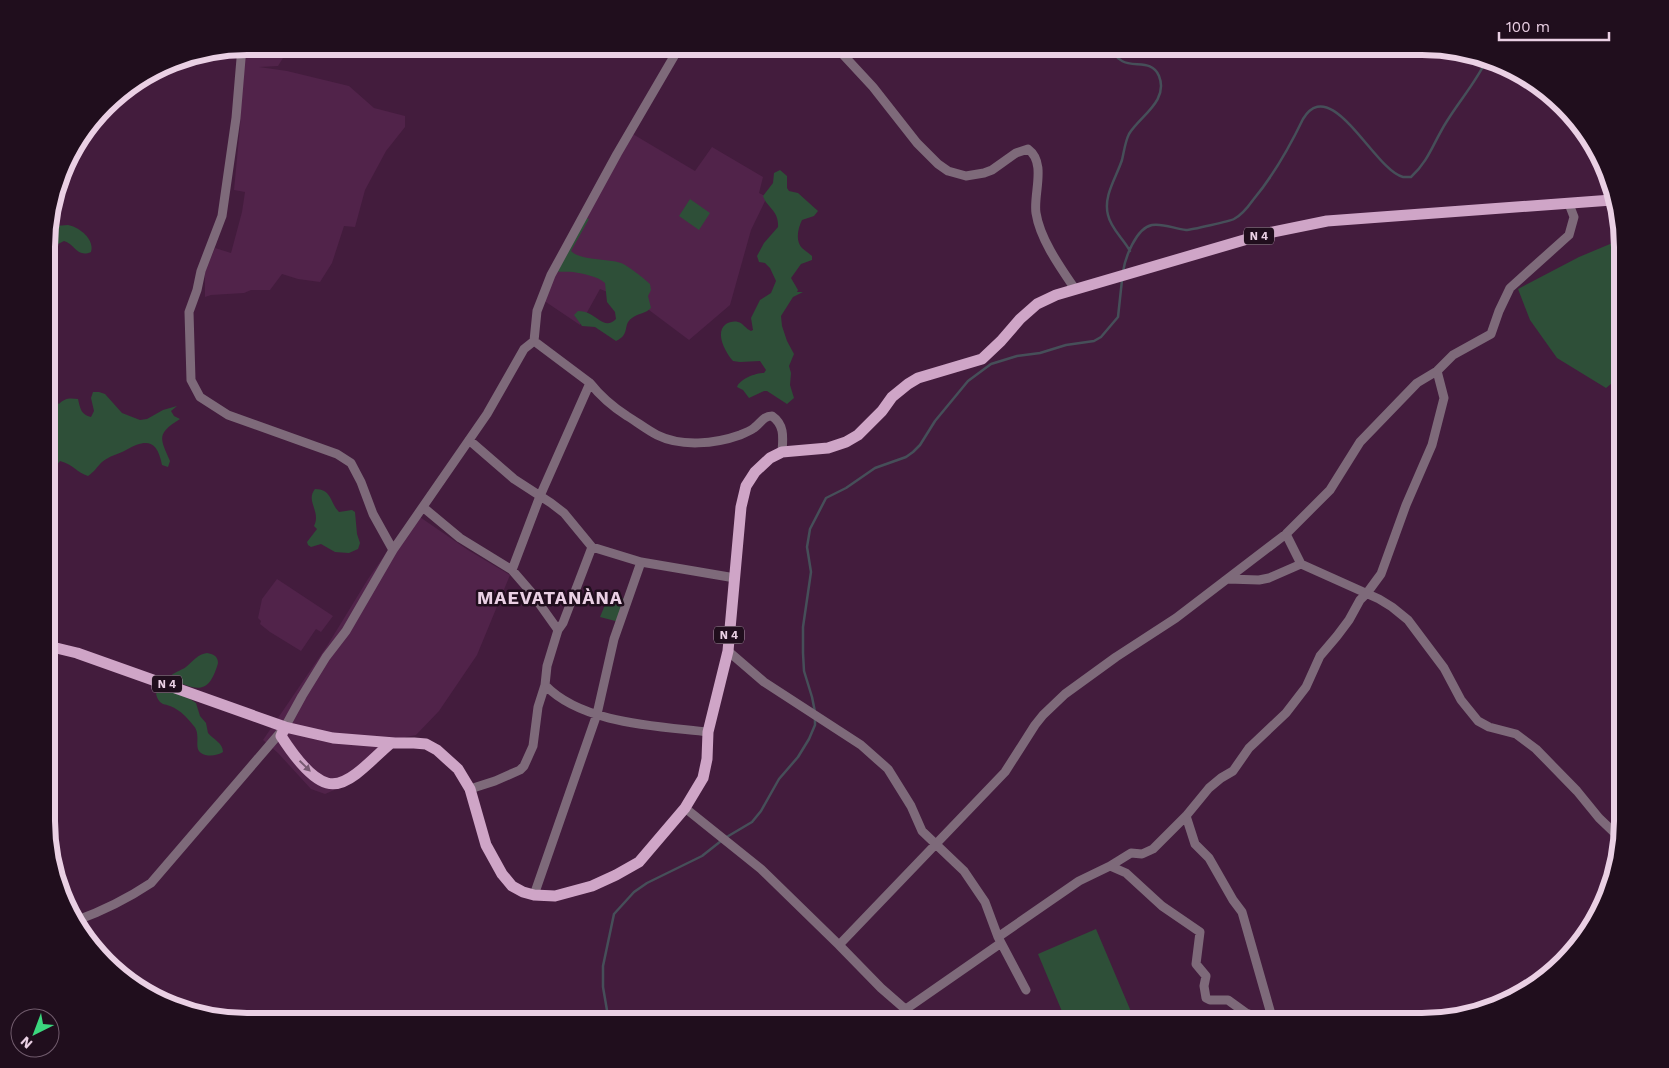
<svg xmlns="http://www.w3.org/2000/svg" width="1669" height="1068" viewBox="0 0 1669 1068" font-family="'Work Sans',sans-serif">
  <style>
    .built { fill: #51234a }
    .green { fill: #2e4f38 }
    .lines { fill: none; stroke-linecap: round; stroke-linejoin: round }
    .stream { stroke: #464f59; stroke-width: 2.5 }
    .minor { stroke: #7e6a7a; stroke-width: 9 }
    .major { stroke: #cfa5c7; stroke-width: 11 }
    .oneway { fill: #785a72 }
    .labels { text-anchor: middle; stroke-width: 5; stroke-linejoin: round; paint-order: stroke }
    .shield { fill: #200e1d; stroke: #ad96a8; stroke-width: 1 }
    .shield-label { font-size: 11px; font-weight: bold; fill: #ead0e4 }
    .district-label { font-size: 18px; font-weight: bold; letter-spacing: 1px; fill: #ead0e4; stroke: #200e1d }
    .rim { fill: none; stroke: #ead0e4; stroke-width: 6 }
  </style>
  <rect width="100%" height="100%" fill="#431c3d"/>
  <path class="built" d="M271,46L283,58L278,66L259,67L287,71L349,86L374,108L405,116V127L386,151L365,190L355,227L344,226L332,263L320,282L298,279L282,274L270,290H251L244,293L211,295L205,297V272L215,248L231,253L242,212L245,192L234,190L240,127L244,47Z
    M626,130L695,171L712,147L763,177L759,193L767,197L751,230L730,305L689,340L645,307L600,289L580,325L540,298L591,199L589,196Z
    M414,513L468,550L510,575L477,655L439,711L416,735L406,737L339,788L325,794L311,789L278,753L263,740L327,646L368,579Z
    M277,579L333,616L321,632L316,629L301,651L270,632L260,624L261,621L258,618L262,599Z"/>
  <path class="green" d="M780,170L787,176V188L789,191L798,193L818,211L814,216L802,220C798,228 795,241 802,248C805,251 809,253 812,256V260L801,264L791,278L798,290L797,292H803L793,297L781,316L782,326L787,341L794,354L789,366L791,373L790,385L794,398L787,404L767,391H764L749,398L743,390L737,387C740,379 755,373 764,373L766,370L760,361L740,362L733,361C726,353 714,333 726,324C729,322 734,321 738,322C743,323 746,329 751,331L753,330L751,318L760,300L771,293L776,281L770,268L765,263L759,262L757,256L764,243L778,227C779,210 767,208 763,196L773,183L774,173Z
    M690,199L710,213L699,230L679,216Z
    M582,216L589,219L571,251C581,261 606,258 621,263C627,265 645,279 650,284L651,290L648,296L651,308C645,314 638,313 632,318C622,325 631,334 616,341L595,327L582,326L574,315L578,311C582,311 587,312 590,314C600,319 606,329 616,319L615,312L607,302L605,283C597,276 584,274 573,272C565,271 560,273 552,270Z
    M68,225C79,227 95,239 91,252C77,258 75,244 64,241L52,247L48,256V231L55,226Z
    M1622,239V375L1606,388L1557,358L1530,320L1518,289L1579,257Z
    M93,392H99L105,394L122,413L140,420L147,419L163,410L177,406L171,411L174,416L180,419C156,434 160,438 170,461L168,467L162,465C157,439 146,439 126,450C119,454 109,456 102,462C97,467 94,472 88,476C77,473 73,464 60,461L48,475V419L49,414L48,412V396L52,393L54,400L59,404C65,398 69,398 78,399C80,408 81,415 91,417L94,411L91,398Z
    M315,489C332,489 330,503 339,512L352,510L355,512L357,534L360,543L358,549L349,553L335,552L321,544L311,547L308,545L307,542L317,529L314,526C315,524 316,521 316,518C316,507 307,499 315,489Z
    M614,595L627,600L619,622L600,617L607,600Z
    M207,653C213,654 218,656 218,663C208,699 194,688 168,678C174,672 180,671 186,667C193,661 198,654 207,653Z
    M160,688H163L190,699L196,703L200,716L206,723L208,733C213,739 223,743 223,752C217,756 207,757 201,753C193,748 202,734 193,725C188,719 183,713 176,709C166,702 160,708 156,694Z
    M1096,929L1135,1021H1066L1038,954Z"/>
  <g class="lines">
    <path class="stream" d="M1110,46C1113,52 1116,58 1122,61C1134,68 1152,59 1159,76C1169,101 1140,116 1129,134C1125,142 1124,152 1122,160C1116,178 1103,196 1108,215C1111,229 1123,238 1130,251
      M1123,272C1125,258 1136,228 1152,225C1163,223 1175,229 1186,230C1191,230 1230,221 1234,219C1242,215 1248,207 1253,200C1274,175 1289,148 1303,119C1331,72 1375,171 1403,177C1405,177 1408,177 1411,177C1429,161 1434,141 1447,121C1460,100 1476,82 1487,59
      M815,712L812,697L804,671L803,653V627L811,572L807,547L810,529L826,498L846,488L875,468L906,457L913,452L920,445L935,421L968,381L991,364L1017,356L1040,353L1066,345L1094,341L1101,337L1118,317L1122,280
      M725,838L752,822L761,811L779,779L798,757L809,739L815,725V718
      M609,1022L603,987V966L614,914L634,892L647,883L702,856L721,841"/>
    <path class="minor" d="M835,46L873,87L917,143L938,164L948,171L966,176L984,173L992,170L1016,153L1028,149C1047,163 1033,194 1036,213C1040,239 1060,267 1075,289
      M242,47L236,118L222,216L201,271L197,290L189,312L191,380L200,397L228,415L337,454L351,463L361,482L373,514L393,550
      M590,383C601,397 613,407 627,416C637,422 647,430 657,435C681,447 715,444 740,435C745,433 750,431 754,428C761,423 763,416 772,416C785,425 783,438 782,452
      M469,440L514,479L551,503L564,513L592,547L563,623L558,630L547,666L545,685L538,707L533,746L524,766L520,770L495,781L470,789
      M424,508L460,538L512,570L531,592L558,630
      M1286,534L1301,564
      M592,547L641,562L735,578
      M512,570L540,496L590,383L534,341
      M1228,579L1259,580L1269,578L1301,564L1379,599L1392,607L1408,620L1444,668L1461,700L1478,721L1489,727L1516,734L1536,749L1577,791L1599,818L1621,839
      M728,651L764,682L861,745L888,769L911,806L922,831L964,871L985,902L998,937L1026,990
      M545,685C582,724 658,726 708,732
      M685,808L761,869L839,945L1005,772L1035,725L1043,715L1065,694L1116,657L1176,618L1286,534L1330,490L1360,442L1417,383L1437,371L1453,355L1491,334L1499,311L1510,288L1569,235L1574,217L1569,204
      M1186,816L1195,844L1209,858L1233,900L1242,912L1273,1021
      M1110,866L1131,853L1142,854L1153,849L1186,816L1209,788L1221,778L1233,771L1249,748L1286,713L1306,687L1320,656L1337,636L1349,620L1360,600L1367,593L1381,574L1406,505L1432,445L1444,398L1437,371
      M534,895L597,714L614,639L641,562
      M75,921C103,911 127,899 151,883L285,727L302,696L326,657L346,631L393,550L487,414L524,349L534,341L537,311L551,275L617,154L680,46
      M998,937L1079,881L1110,866L1126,873L1162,906L1200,932L1196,964L1206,976L1204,986L1206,998L1210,1000H1228L1246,1013L1267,1021
      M839,945L881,988L920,1022
      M906,1009L1001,943"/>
    <path class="major" d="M48,646L77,653L285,727L333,738L395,743H414L426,744L437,750L458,769L470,789L486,845L502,874L512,886L523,892L534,895L555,896L592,886L616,875L639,862L685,808L703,778L707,759L708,732L728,651L741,507L746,486L755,472L770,458L782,452L828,448L846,442L858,435L882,411L892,397L908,384L918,378L982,359L1001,341L1020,319L1037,304L1056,295L1268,233L1327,221L1612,200
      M285,727L281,736C290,750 309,778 327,783C337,786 348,780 356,774C368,765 379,753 391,743"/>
  </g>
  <defs><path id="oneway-solid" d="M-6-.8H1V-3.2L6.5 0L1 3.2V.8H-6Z" transform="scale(1.25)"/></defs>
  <use class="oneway" href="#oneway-solid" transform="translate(305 766) rotate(44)"/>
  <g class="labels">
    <g class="shield">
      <rect x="1244" y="227.5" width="30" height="17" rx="4"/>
      <rect x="714" y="626.5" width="30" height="17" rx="4"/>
      <rect x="152" y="675.5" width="30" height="17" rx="4"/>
    </g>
    <g class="shield-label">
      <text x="1259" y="240">N 4</text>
      <text x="729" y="639">N 4</text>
      <text x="167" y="688">N 4</text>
    </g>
    <g class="district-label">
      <text x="550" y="604">MAEVATANÀNA</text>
    </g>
  </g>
  <path d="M0 0H1669V1068H0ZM247 55H1422A192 192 0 0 1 1614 247V821A192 192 0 0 1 1422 1013H247A192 192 0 0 1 55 821V247A192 192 0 0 1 247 55Z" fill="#200e1d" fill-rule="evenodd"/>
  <path class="rim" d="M247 55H1422A192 192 0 0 1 1614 247V821A192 192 0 0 1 1422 1013H247A192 192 0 0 1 55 821V247A192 192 0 0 1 247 55Z"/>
  <g transform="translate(35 1033) rotate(222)"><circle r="24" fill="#200e1d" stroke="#715c6d"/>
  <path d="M0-4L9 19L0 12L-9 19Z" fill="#3bd77e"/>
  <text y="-8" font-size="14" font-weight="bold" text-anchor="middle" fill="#ead0e4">N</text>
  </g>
  <path d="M1499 32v8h110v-8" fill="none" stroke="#ead0e4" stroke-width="2.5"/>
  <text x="1506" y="32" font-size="15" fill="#ead0e4" stroke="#200e1d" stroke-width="4" paint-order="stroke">100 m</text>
</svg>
